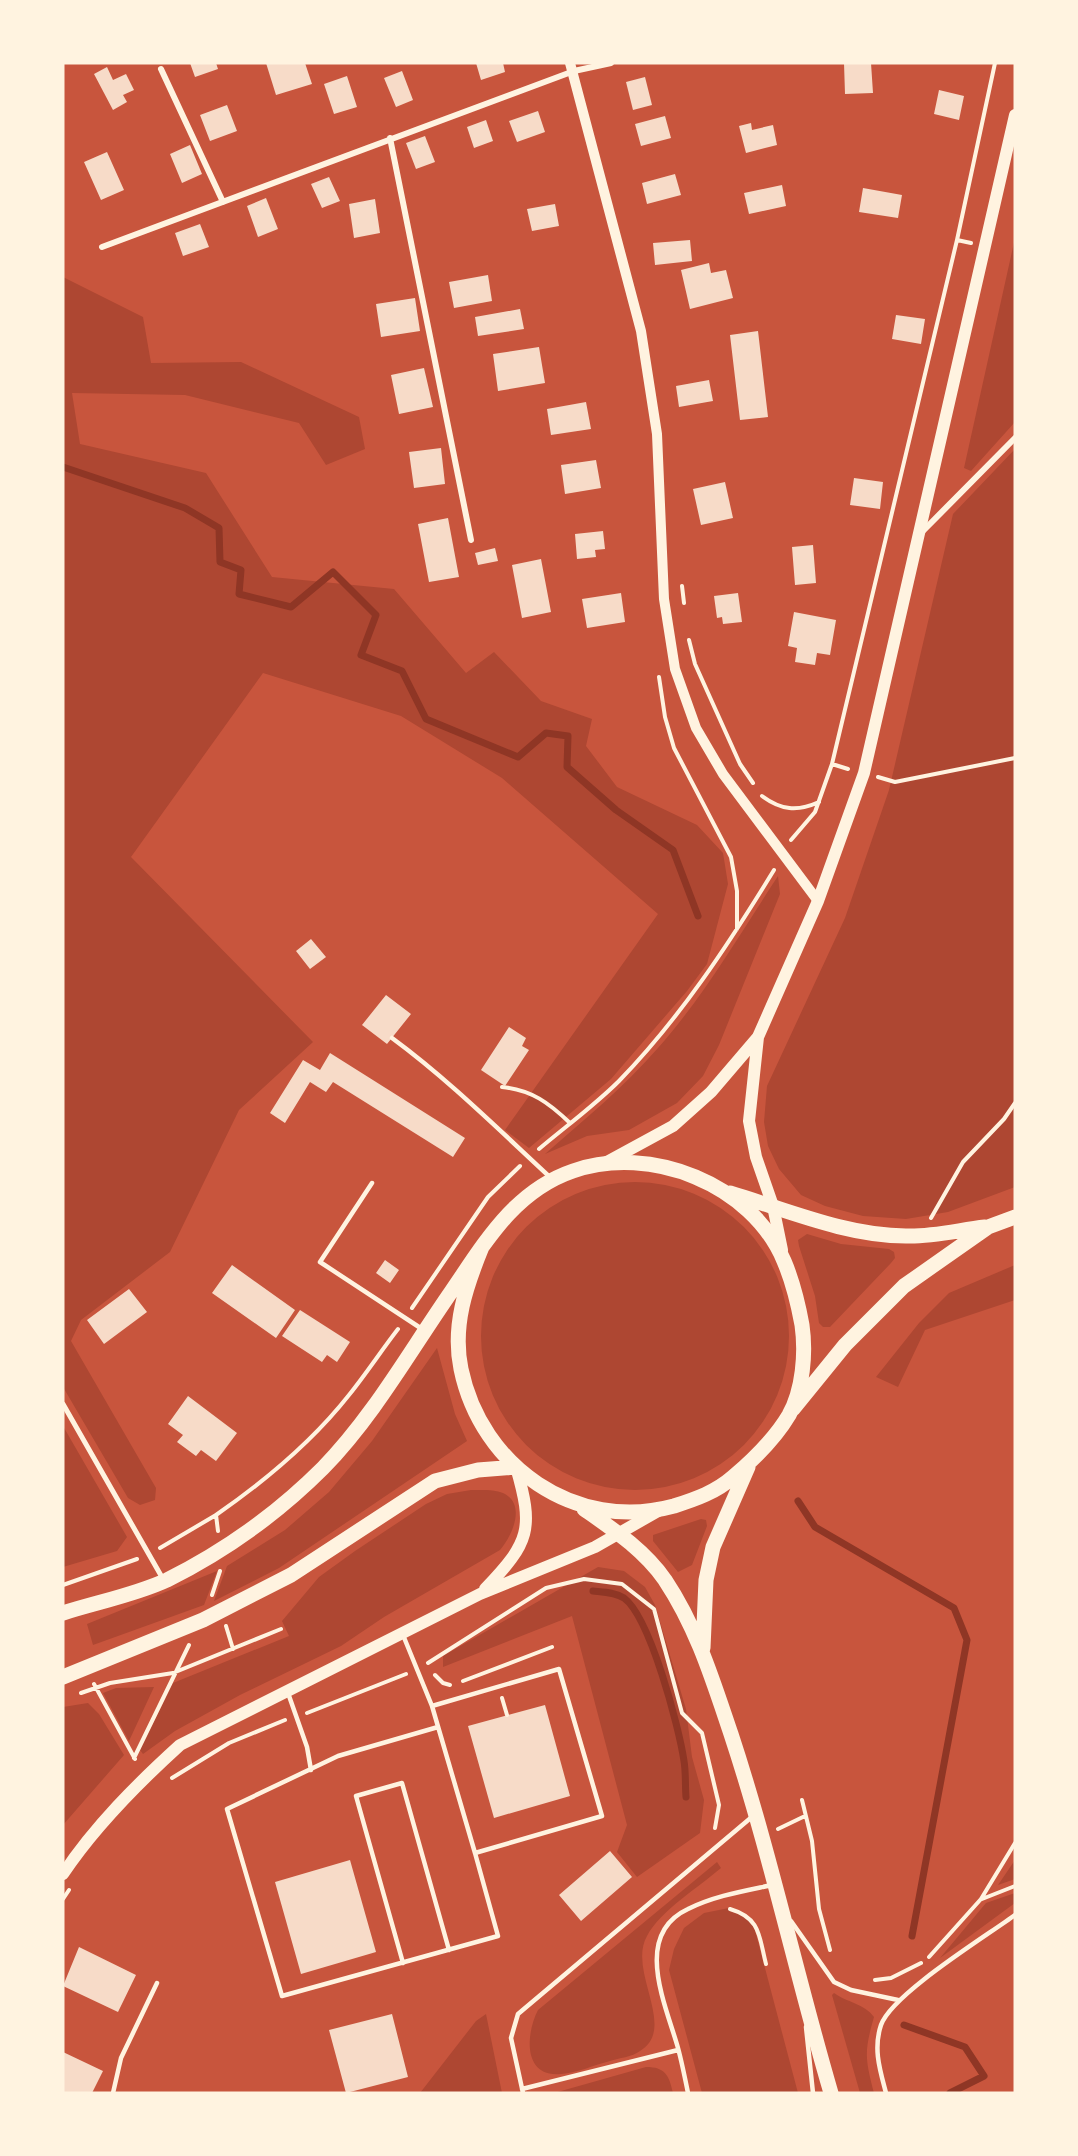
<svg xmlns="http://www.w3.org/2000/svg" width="1078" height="2156" viewBox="0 0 1078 2156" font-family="Bitter,serif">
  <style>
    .green { fill: #ae4732 }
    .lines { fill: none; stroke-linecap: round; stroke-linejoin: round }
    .stream { stroke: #8f3625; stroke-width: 7 }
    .building { fill: #f7dbc8 }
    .path { stroke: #fff3e0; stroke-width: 4 }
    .service { stroke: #fff3e0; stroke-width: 4.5 }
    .pedestrian { stroke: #fff3e0; stroke-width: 5 }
    .minor { stroke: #fff3e0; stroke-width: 6 }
    .tertiary { stroke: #fff3e0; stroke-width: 10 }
    .secondary { stroke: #fff3e0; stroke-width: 12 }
    .primary { stroke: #fff3e0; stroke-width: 15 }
  </style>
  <rect width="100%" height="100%" fill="#c8553d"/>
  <path class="green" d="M1015,238V422L971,471L964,468Z
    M63,277L143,317L151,363L241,362L359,417L365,449L326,465L299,423L185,395L72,393L80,444L206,473L272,577L394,589L466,673L494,652L541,701L592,719L586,746L617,787L697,825L723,853L728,884L707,964L687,991L611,1079L529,1148L505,1130L658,914L502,778L401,716L263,673L131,857L313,1042L239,1110L170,1252L81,1320L71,1341L156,1488L155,1500L140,1505L128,1498L63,1387Z
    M1015,449V1187L948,1212L906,1219L863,1216L825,1206L801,1195L779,1169L768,1146L764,1122L767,1086L845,918L889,790L953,514Z
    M778,876L780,894L719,1045L703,1076L677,1103L629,1130L587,1136L545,1154C584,1120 624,1087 658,1048C704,996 740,934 778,876Z
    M481 1336a154 154 0 1 1 308 0a154 154 0 1 1-308 0Z
    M807,1234L841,1244L889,1249L894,1252L895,1258L891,1263L830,1327H823L819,1323L815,1296L799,1246L798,1240Z
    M1015,1265V1300L925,1330L898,1387L876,1377L919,1323L949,1293Z
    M437,1348L455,1414L467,1441L279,1568L214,1601L227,1566L285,1530L329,1492L372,1441Z
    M63,1426L127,1537L117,1551L63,1567Z
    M471,1490C480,1490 494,1489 503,1493C527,1504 512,1536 500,1550L384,1617L341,1646L240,1695L175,1731L143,1754L140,1750L173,1683L289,1636L282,1621L319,1577L355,1551L426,1504L447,1494Z
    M701,1519L706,1520L707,1526L692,1565L678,1572L653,1541V1535Z
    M598,1567L624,1571L645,1587L655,1605L686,1709L692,1757L704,1800L700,1833L637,1877L617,1852L627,1825L572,1616L443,1667V1656Z
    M217,1571L204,1605L93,1645L87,1624Z
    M154,1687L129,1741L103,1693L116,1688Z
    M88,1703L99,1714L124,1755L63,1825V1707Z
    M1015,1860V1879L998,1885Z
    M717,1862L721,1868C699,1887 660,1911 647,1936C627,1971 678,2028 640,2051C632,2057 619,2058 610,2061C594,2065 577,2073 561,2074C522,2078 526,2033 538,2010Z
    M1015,1893V1903L940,1958L986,1903Z
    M729,1908L752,1919L798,2093H702L669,1970L674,1949L684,1928L704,1913Z
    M834,1993C846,2002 865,2004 874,2017C864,2052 865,2058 874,2093H860L832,1995Z
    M486,2014L502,2093H420L476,2021Z
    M646,2067C665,2067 669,2075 673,2093H554Z"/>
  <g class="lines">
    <path class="stream" d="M63,467L185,508L219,528L220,562L241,570L239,594L291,607L333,572L376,615L361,655L402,671L426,719L518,757L546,733L568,736L567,767L616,810L673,850L698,916
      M798,1501L815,1527L954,1608L967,1640L912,1936
      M593,1591C603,1592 615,1592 624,1598C650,1617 679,1727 684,1761C686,1773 685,1785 686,1797
      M904,2025L965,2047L984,2076L950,2093"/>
  </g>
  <path class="building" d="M190,63H216L218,69L195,77Z
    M266,63H305L312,84L276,95Z
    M476,63H503L505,72L481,80Z
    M844,63H871L873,93L845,94Z
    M107,67L113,80L126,74L134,90L123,95L127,102L113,110L94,74Z
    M402,71L413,100L396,107L384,78Z
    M347,76L357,107L334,114L324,84Z
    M645,77L652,105L633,110L626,82Z
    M939,90L964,96L959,120L934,114Z
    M227,105L237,131L210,141L200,115Z
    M538,111L545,132L517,142L509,121Z
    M665,116L671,138L641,146L635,124Z
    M486,120L493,141L474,148L467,127Z
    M751,123L752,130L773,125L777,145L746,153L739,126Z
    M425,136L435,162L416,169L406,143Z
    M190,145L202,174L182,183L170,154Z
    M107,152L124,190L101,200L84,162Z
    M675,174L681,195L647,204L642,183Z
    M329,177L340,201L322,208L311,184Z
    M782,185L786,206L749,214L744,193Z
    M863,188L902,195L898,218L859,212Z
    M266,198L278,229L258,237L247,206Z
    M375,199L380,233L354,238L349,204Z
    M555,204L559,226L532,231L527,209Z
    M200,224L209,247L183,256L175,233Z
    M690,240L692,261L655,265L653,243Z
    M709,263L711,273L726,270L733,298L690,309L681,270Z
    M488,275L492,301L454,308L449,282Z
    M415,298L420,331L381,337L376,304Z
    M520,309L524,329L478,336L475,317Z
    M896,315L925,319L921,344L892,339Z
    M758,331L768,417L740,420L730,335Z
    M539,347L545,383L498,391L493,354Z
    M424,368L433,407L399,414L391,375Z
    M709,380L713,401L679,407L676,386Z
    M586,402L591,429L551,435L547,409Z
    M441,448L445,484L414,488L409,452Z
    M596,460L601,488L565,494L561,465Z
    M854,478L883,482L880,509L850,505Z
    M725,482L733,518L701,525L693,489Z
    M448,518L459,577L429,582L418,524Z
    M603,531L605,549L595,550L596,557L577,559L575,534Z
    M813,545L816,583L795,585L792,547Z
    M495,548L498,561L478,565L475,553Z
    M541,559L551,612L522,618L512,565Z
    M621,593L625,622L587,628L582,599Z
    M738,593L742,622L723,624L722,617L717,618L714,596Z
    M794,612L836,620L830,655L817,653L815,665L795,662L797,648L788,646Z
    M311,939L326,957L310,969L296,951Z
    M386,995L411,1014L387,1044L362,1025Z
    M509,1027L526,1038L522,1046L529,1050L505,1086L481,1070Z
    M330,1053L465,1138L453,1157L333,1082L326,1092L310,1082L285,1123L270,1113L303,1060L320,1070Z
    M385,1260L399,1270L390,1283L376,1273Z
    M232,1265L295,1310L276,1338L212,1293Z
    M129,1289L147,1312L104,1344L87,1320Z
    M300,1310L350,1342L337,1362L327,1355L322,1362L282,1336Z
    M188,1396L237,1433L216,1461L201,1450L196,1456L177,1442L183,1435L168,1424Z
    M545,1705L570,1796L494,1818L468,1726Z
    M610,1851L632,1877L581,1921L559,1895Z
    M350,1860L376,1952L301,1974L275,1882Z
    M79,1947L136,1975L118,2012L63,1986Z
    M392,2014L408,2077L346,2093L329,2030Z
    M63,2052L103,2071L92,2093H63Z"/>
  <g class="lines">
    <path class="path" d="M957,240L971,243
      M682,586L684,603
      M689,640L695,664L740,764L753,783
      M659,677L665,717L674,748L731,857L737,891V929
      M832,764L848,769
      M878,777L895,782L1015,758
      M762,796C781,810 797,812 819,802
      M791,840L815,812L832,764L957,240L995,63
      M502,1087C532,1090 549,1103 570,1123
      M539,1149C565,1127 595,1105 619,1081C681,1017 728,945 774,870
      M931,1218L963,1162L1004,1119L1015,1103
      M412,1308L488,1197L520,1166
      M218,1531L216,1515C265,1481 312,1442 349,1395C366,1374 381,1351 398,1329
      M160,1548L216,1515
      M63,1585L137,1559
      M212,1595L220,1571
      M226,1626L233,1649
      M428,1663L546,1588L584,1579L622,1584L654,1609L682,1713L702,1733L719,1805L715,1828
      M435,1675L443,1683L450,1685
      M463,1681L552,1647
      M94,1684L135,1759
      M81,1693L110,1683L173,1673L281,1629
      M502,1698L507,1715
      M307,1713L406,1674
      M134,1758L189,1645
      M172,1778L229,1743L285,1720
      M802,1800L812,1841L819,1909L830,1950
      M778,1829L805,1816
      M63,1899L69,1890
      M982,1899L1015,1886
      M730,1909C761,1918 759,1937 766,1964
      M929,1957L981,1899L1015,1843
      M875,1980L891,1978L921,1963"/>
    <path class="service" d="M392,1038C449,1080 499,1130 551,1178
      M372,1183L320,1262L422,1329
      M403,1635L432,1706L559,1669L602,1816L475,1853L432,1706
      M288,1693L307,1747L311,1770
      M438,1727L338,1756L227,1809L282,1996L498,1936L475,1853
      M791,1921L834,1982L851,1990L898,2000
      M403,1963L356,1796L402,1783L449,1950
      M806,2027L813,2093
      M522,2089L678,2050
      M113,2093L121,2058L157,1983
      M523,2093L511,2038L518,2014L753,1816
      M688,2093C685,2078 682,2063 678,2048C666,2005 632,1935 688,1909C714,1896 744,1891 772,1885
      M886,2093C880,2070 873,2049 881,2025C892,1994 985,1937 1015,1915"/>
    <path class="pedestrian" d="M63,1404L163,1579"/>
    <path class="minor" d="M161,69L223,202
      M390,138L471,540
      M102,247L574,71L611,63
      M922,532L1015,438"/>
    <path class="tertiary" d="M570,63L641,331L657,434L664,599L675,669L696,728L723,774L818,901"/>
    <path class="secondary" d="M758,1037L749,1121L756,1157L773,1206L782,1250
      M605,1163L673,1126L711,1092L758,1037L818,901L864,773L1015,115
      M485,1589C530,1542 534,1529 516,1467
      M63,1874C95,1826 137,1784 180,1745L480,1594L595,1547L658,1511"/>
    <path class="primary" d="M730,1193C787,1210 847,1236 906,1236C932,1237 959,1230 985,1227
      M793,1409L845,1345L904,1286L988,1227L1015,1217
      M584,1509C614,1530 644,1550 665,1580C697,1628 713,1681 731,1734C770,1852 796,1974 831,2093
      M63,1613C97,1602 135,1595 167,1580C223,1552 278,1513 323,1468C373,1417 410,1351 451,1292C484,1244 514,1191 573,1171C650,1144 752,1184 784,1261C793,1282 798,1303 802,1325C806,1353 803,1390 789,1415C776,1437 753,1460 733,1477C716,1492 696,1499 674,1506C575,1533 481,1466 461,1369C452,1326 466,1286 482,1247
      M703,1648L706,1580L713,1547L748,1467
      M63,1677L203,1620L291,1575L435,1481L478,1470L516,1467"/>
  </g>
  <rect width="1078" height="2156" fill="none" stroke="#fff3e0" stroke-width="129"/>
</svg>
